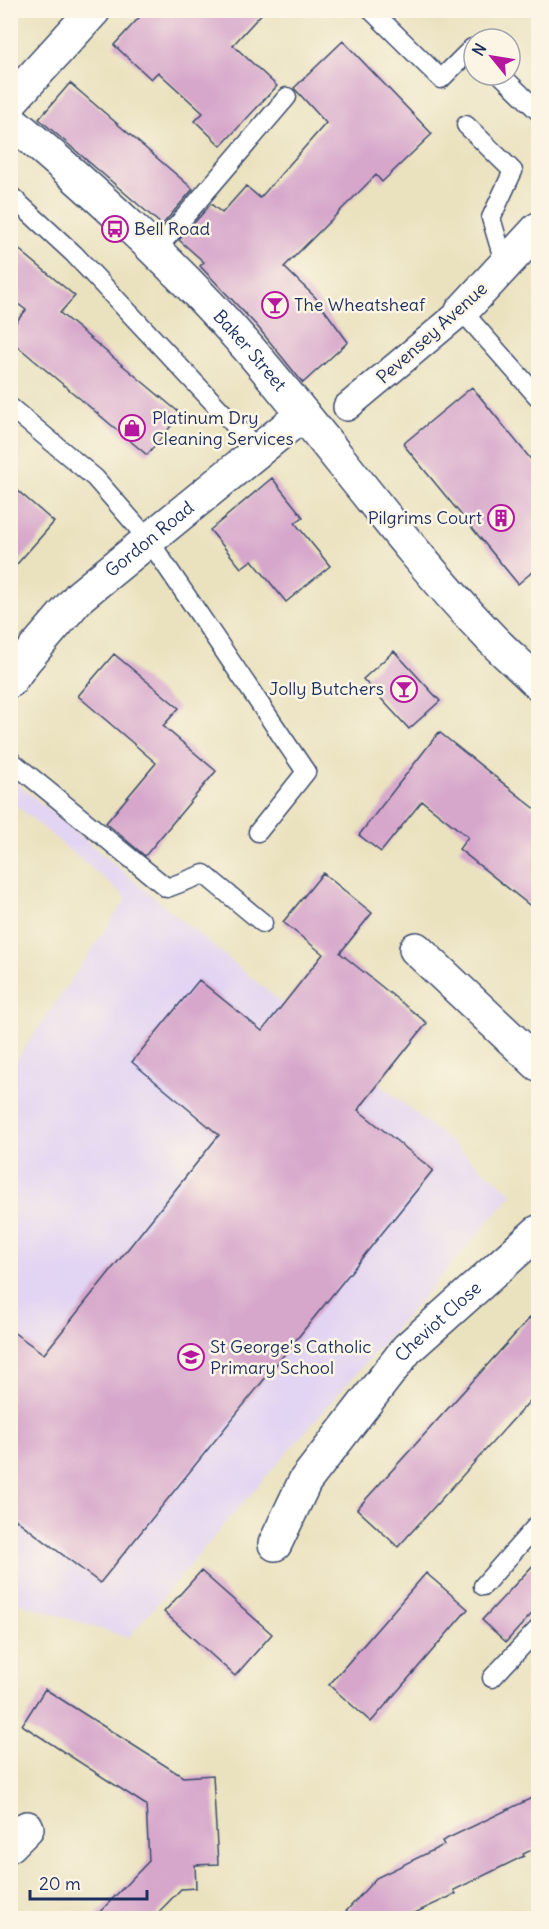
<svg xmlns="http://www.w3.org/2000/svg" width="549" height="1929" viewBox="0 0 549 1929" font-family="Delius,sans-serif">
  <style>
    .built { fill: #e2d4f3 }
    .building { fill: #d6a6cb }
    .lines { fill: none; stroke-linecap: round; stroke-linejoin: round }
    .service-casing { stroke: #3a4a6d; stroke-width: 21 }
    .pedestrian-casing { stroke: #3a4a6d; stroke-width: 30 }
    .minor-casing { stroke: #3a4a6d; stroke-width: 36 }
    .tertiary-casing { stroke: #3a4a6d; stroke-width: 36 }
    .service { stroke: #fff; stroke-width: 18 }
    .pedestrian { stroke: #fff; stroke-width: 27 }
    .minor { stroke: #fff; stroke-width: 33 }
    .tertiary { stroke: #fff; stroke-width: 33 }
    .labels { text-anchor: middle; stroke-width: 5; stroke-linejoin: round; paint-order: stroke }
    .poi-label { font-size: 18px; fill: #1b2f5e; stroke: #fcf5e5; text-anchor: start }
    .street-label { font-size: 18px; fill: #1b2f5e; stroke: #fcf5e5 }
  </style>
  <rect width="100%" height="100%" fill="#fcf5e5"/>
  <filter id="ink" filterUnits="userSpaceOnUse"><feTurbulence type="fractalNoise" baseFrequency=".0167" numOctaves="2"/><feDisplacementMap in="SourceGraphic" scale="12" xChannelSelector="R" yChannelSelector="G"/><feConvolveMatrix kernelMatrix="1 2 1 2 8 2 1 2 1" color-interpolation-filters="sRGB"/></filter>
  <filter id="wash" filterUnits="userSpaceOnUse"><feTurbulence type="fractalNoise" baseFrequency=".008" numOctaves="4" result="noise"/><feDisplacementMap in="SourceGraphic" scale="24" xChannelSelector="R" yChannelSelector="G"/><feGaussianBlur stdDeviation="1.35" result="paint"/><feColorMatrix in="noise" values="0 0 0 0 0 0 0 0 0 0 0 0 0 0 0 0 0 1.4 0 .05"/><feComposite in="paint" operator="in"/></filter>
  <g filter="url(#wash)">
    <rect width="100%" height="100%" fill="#eae2bf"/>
    <path class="built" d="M10,778L513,1194L229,1519L128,1638L11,1600V1068L127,898L11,801Z"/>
    <g id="blocks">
      <path class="building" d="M146,10H265L233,45L277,86L221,146L195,121L203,113L158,72L151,79L114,45Z
        M343,41L432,134L382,182L376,175L284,267L315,297L348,342L303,383L257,326L200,266L204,262L179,240L211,204L222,213L246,186L260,198L326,123L294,88Z
        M70,83L193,189L162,225L39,119Z
        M10,242L75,296L60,313L181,414L147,455L10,340V329L26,310L10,298Z
        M472,387L538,468V567L518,584L403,444Z
        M272,478L303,517L295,523L330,566L286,602L252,560L241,568L210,530Z
        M10,484L54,522L10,572Z
        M394,651L440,701L409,729L363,679Z
        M114,654L179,708L163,726L216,771L145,856L106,823L156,763L78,696Z
        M439,732L538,811V912L459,849L468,837L422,801L381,852L359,835Z
        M323,873L372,913L340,953L427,1023L358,1110L433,1170L100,1583L10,1515V1330L44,1354L219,1135L132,1062L199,980L262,1031L323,954L283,922Z
        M538,1309V1392L398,1547L357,1509Z
        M538,1560V1607L506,1642L482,1620Z
        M201,1571L272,1634L235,1676L164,1612Z
        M426,1573L468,1609L371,1722L329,1685Z
        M45,1689L183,1777L213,1775L218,1864L195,1865L196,1888L181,1889L153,1918H94L149,1861L146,1805L22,1725Z
        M538,1795V1847L523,1854L524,1856L454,1890L456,1894L404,1918H340L376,1878L444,1845L442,1841Z"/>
    </g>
  </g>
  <g filter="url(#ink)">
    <use href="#blocks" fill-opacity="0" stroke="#3a4a6d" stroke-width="1.5"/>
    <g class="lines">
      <defs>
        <path id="service" d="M375,10L373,12L441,79L472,48L474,50
          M501,75L538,111
          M466,125L513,171L491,218L505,265
          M10,195L74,254L258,450
          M156,250L287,97
          M462,311L538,397
          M10,407L95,478L148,539L306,772L258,832
          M10,760L167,888L204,874L263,923
          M483,1586L538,1524
          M492,1678L538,1629"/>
        <path id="pedestrian" d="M347,407L462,311"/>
        <g id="minor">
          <path d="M10,102L94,10"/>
          <path d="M462,311L538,229"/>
          <path id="s1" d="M10,681L25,660L80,596L303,414"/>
          <path d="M416,949L538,1064"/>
          <path id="s2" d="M275,1544L305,1481L407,1349L538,1232"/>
          <path d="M10,1845L27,1828"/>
        </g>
        <g id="tertiary">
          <path id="s3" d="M10,120C95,192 177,266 250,350C331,444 403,546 489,636C504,652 522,667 538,683"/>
        </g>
      </defs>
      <use href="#service" class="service-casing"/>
      <use href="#pedestrian" class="pedestrian-casing"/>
      <use href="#minor" class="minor-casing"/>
      <use href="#tertiary" class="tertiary-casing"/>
      <use href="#service" class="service"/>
      <use href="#pedestrian" class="pedestrian"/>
      <use href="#minor" class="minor"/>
      <use href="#tertiary" class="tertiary"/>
    </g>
  </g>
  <defs>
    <symbol id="bus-ring" viewBox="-11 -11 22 22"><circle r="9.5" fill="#fcf5e5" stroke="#b5179e" stroke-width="1.5"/><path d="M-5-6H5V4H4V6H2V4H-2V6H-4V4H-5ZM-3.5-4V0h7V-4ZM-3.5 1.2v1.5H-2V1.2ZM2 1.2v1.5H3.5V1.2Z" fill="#b5179e"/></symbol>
    <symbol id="bar-ring" viewBox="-11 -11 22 22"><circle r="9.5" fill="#fcf5e5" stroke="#b5179e" stroke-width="1.5"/><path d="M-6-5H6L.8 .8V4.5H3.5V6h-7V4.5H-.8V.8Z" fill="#b5179e"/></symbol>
    <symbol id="shop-ring" viewBox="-11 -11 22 22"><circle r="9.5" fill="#fcf5e5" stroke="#b5179e" stroke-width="1.5"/><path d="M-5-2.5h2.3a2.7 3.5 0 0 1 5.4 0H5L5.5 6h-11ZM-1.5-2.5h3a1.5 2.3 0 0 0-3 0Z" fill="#b5179e"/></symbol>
    <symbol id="building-ring" viewBox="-11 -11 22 22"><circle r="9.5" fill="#fcf5e5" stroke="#b5179e" stroke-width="1.5"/><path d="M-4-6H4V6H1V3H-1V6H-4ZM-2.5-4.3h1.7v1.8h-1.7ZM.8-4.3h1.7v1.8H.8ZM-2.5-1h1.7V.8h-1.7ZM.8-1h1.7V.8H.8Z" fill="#b5179e"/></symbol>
    <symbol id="school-ring" viewBox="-11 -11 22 22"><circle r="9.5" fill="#fcf5e5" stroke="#b5179e" stroke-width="1.5"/><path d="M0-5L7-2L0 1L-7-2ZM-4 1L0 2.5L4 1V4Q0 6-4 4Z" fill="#b5179e"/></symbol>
  </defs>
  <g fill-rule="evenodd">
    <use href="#bus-ring" x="100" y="214" width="30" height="30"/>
    <use href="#bar-ring" x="260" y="290" width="30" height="30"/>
    <use href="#shop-ring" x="117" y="413" width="30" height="30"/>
    <use href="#building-ring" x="486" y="503" width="30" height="30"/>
    <use href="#bar-ring" x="389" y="674" width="30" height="30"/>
    <use href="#school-ring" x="176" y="1342" width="30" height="30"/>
  </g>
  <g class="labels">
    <g class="poi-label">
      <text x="134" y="235">Bell Road</text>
      <text x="294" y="311">The Wheatsheaf</text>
      <text x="152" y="424">Platinum Dry<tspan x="152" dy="21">Cleaning Services</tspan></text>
      <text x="482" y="524" text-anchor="end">Pilgrims Court</text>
      <text x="384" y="695" text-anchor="end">Jolly Butchers</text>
      <text x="210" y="1353">St George's Catholic<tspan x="210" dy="21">Primary School</tspan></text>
    </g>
    <g class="street-label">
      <text transform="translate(432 333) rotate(-42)" y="6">Pevensey Avenue</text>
      <text dy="6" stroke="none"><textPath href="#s3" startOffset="333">Baker Street</textPath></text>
      <text dy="6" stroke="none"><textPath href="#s1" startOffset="200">Gordon Road</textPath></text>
      <text dy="6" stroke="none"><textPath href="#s2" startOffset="278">Cheviot Close</textPath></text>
    </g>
  </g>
  <rect width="549" height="1929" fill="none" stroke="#fcf5e5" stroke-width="36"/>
  <g transform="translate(492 57) rotate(300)"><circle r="28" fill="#fcf5e5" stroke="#a2a6af" stroke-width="1.5"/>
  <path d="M0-4.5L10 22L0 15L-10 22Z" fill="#b5179e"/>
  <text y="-9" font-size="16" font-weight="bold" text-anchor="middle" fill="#1b2f5e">N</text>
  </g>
  <path d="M30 1890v9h117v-9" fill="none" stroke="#1b2f5e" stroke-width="3"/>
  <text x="39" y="1890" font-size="18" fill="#1b2f5e" stroke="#fcf5e5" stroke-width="4.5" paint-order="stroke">20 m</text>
</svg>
